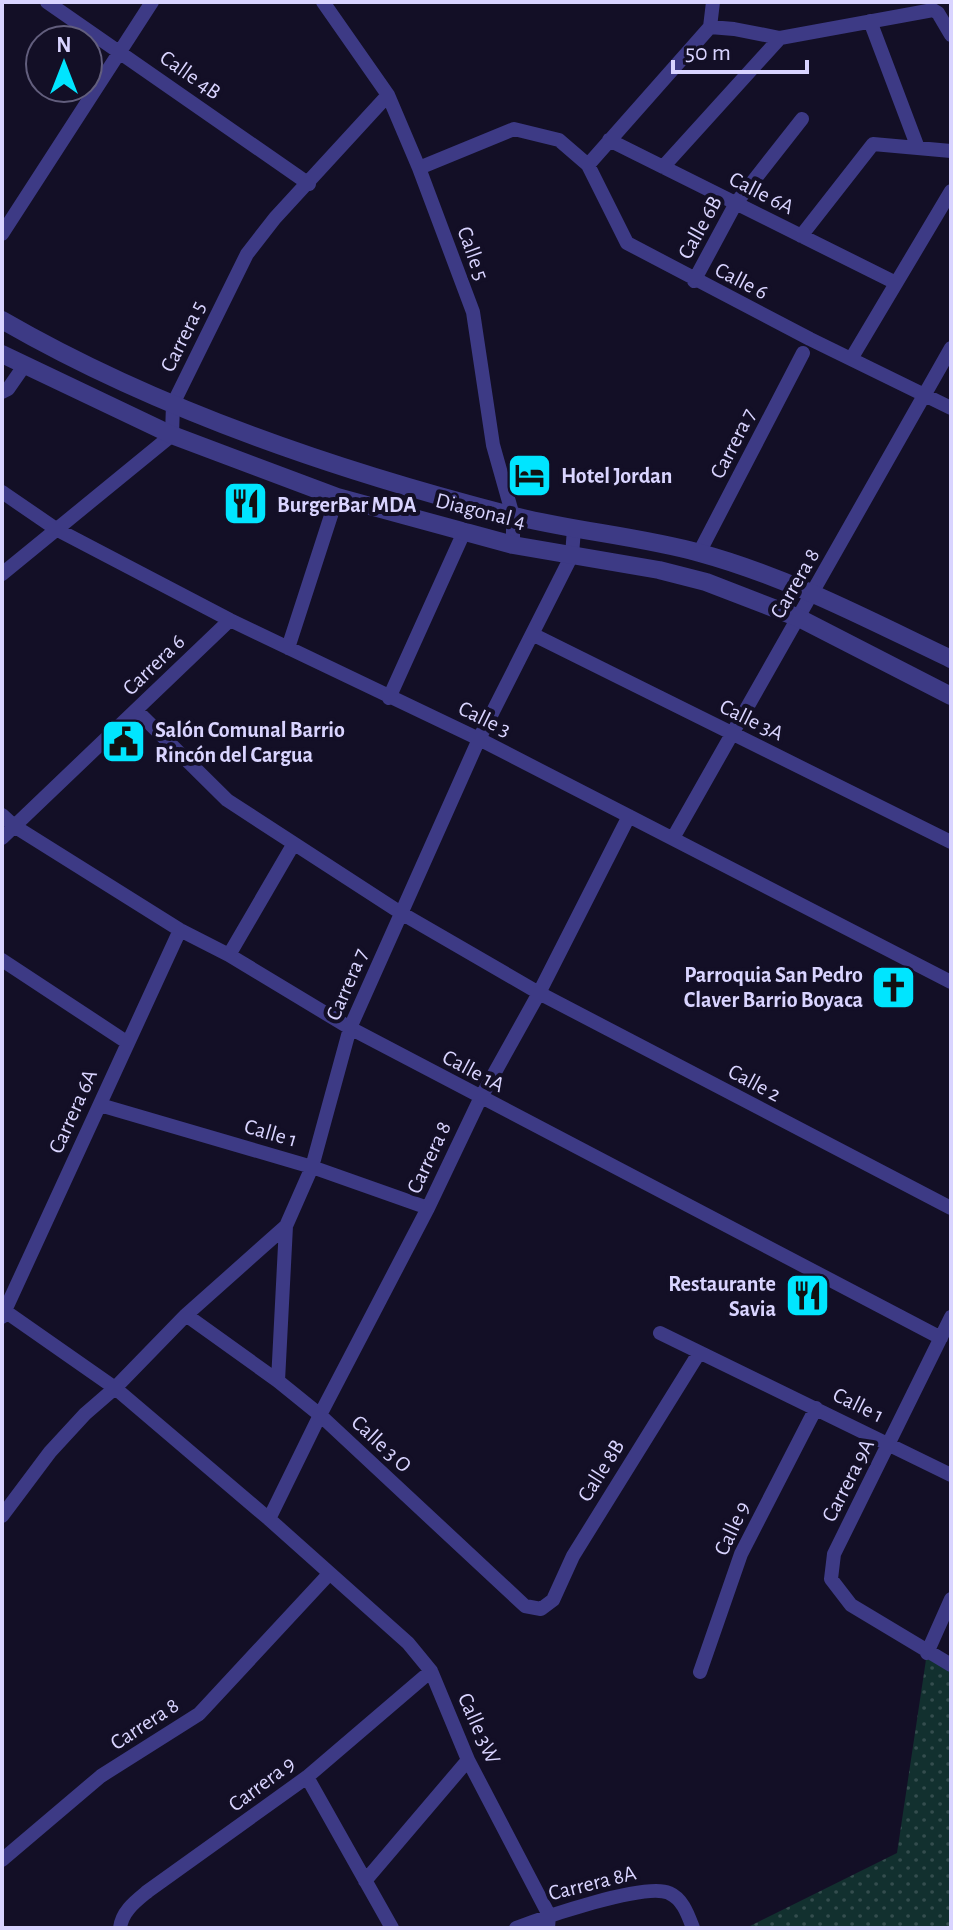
<svg xmlns="http://www.w3.org/2000/svg" width="953" height="1930" viewBox="0 0 953 1930" font-family="'Alegreya Sans',sans-serif">
  <style>
    .grass { fill: url(#grass-dots) }
    .lines { fill: none; stroke-linecap: round; stroke-linejoin: round }
    .minor { stroke: #3d3a85; stroke-width: 14 }
    .tertiary { stroke: #3d3a85; stroke-width: 18 }
    .labels { text-anchor: middle; stroke-width: 8; stroke-linejoin: round; paint-order: stroke }
    .street-label { font-size: 22px; fill: #d9d4ff; stroke: #130f26 }
    .poi-label { font-size: 22px; font-weight: bold; fill: #d9d4ff; stroke: #130f26; text-anchor: start }
  </style>
  <defs>
    <pattern id="grass-dots" width="8" height="8" patternUnits="userSpaceOnUse" patternTransform="scale(2)"><rect width="8" height="8" fill="#12302f"/><path d="M2 2h.1M6 6h.1" fill="none" stroke="#344d4e" stroke-width="1.8" stroke-linecap="round"/></pattern>
  </defs>
  <rect width="100%" height="100%" fill="#130f26"/>
  <path class="grass" d="M927,1653L951,1665V1928H746L897,1853Z"/>
  <g class="lines">
    <path class="minor" d="M47,2L309,184
      M323,2L388,95L419,168L473,312L493,445L513,516V545
      M870,21L918,148
      M710,27L713,2
      M609,140L896,283
      M588,165L710,27L734,29L780,38L933,10L938,13L951,35
      M663,167L780,38
      M419,168L514,129L559,140L588,165L627,243L810,339L951,408
      M2,234L152,2
      M801,236L873,144L951,151
      M694,281L736,203L802,119
      M851,359L951,191
      M2,392L8,389L24,366
      M2,492L56,529L230,620L479,739L951,982
      M699,553L803,353
      M2,574L172,435L173,404L247,254L275,218L388,95
      M534,635L951,842
      M288,648L337,497
      M389,698L464,532
      M137,711L227,800L401,913L539,993L951,1208
      M2,815L14,826L180,930L229,955L350,1028L941,1338
      M2,838L230,620
      M673,838L951,348
      M229,955L293,845
      M2,960L128,1043
      M100,1105L312,1167L428,1208
      M2,1309L115,1388L269,1519L408,1643L431,1671L468,1760L549,1915L548,1928
      M186,1315L278,1381L320,1415L525,1606L541,1609L553,1600L573,1556L699,1353
      M2,1317L180,930
      M951,1317L834,1554L831,1579L851,1605L951,1665
      M660,1333L951,1475
      M278,1381L286,1226
      M2,1516L50,1452L85,1414L115,1388L186,1315L286,1226L312,1167L350,1028L479,739L572,555L574,529
      M269,1519L320,1415L428,1208L480,1099L539,993L629,816
      M927,1653L951,1599
      M700,1672L741,1554L816,1408
      M307,1777L392,1928
      M2,1860L101,1776L199,1714L329,1574
      M365,1881L468,1760
      M120,1928C122,1911 136,1901 148,1891L307,1777L431,1671
      M516,1928C542,1918 645,1882 669,1893C683,1899 688,1915 693,1928"/>
    <path class="tertiary" d="M2,320C156,409 338,471 510,515C572,531 638,536 700,553C788,577 869,620 951,659
      M2,354L172,435L337,497L513,545L659,570L706,582L799,618L951,696"/>
  </g>
  <defs>
    <symbol id="hotel-square" viewBox="-11 -11 22 22"><rect x="-9" y="-9" width="18" height="18" rx="4" fill="#00e5ff" stroke="#130f26"/><path d="M-6-4.5h1.5V1H6V5H4.5V3h-9V5H-6ZM-4 0a1.8 1.8 0 1 1 3.6 0ZM.5 0V-2.5h3Q6-2.5 6 0Z" fill="#111"/></symbol>
    <symbol id="restaurant-square" viewBox="-11 -11 22 22"><rect x="-9" y="-9" width="18" height="18" rx="4" fill="#00e5ff" stroke="#130f26"/><path d="M-5-6h1v4h1v-4h1v4h1v-4h1v5L-1.5 .5V6h-2V.5L-5-1ZM5-6V6H3V1.5H1.5Q1.5-4 5-6Z" fill="#111"/></symbol>
    <symbol id="civic-square" viewBox="-11 -11 22 22"><rect x="-9" y="-9" width="18" height="18" rx="4" fill="#00e5ff" stroke="#130f26"/><path d="M-.6-6.5H3V-4.5H.6V-3L4-1V1h2V6H-6V1h2V-1L-.6-3ZM-1.2 2.5V6h2.4V2.5Z" fill="#111"/></symbol>
    <symbol id="church-square" viewBox="-11 -11 22 22"><rect x="-9" y="-9" width="18" height="18" rx="4" fill="#00e5ff" stroke="#130f26"/><path d="M-1.2-6h2.4v3.5h3.3v2.4h-3.3V6h-2.4V-.1h-3.3v-2.4h3.3Z" fill="#111"/></symbol>
  </defs>
  <g fill-rule="evenodd">
    <use href="#hotel-square" x="504" y="450" width="51" height="51"/>
    <use href="#restaurant-square" x="220" y="478" width="51" height="51"/>
    <use href="#civic-square" x="98" y="716" width="51" height="51"/>
    <use href="#church-square" x="868" y="962" width="51" height="51"/>
    <use href="#restaurant-square" x="782" y="1270" width="51" height="51"/>
  </g>
  <g class="labels">
    <g class="street-label">
      <text transform="translate(191 74) rotate(35)" y="8">Calle 4B</text>
      <text transform="translate(762 192) rotate(27)" y="8">Calle 6A</text>
      <text transform="translate(699 227) rotate(-61)" y="8">Calle 6B</text>
      <text transform="translate(474 253) rotate(70)" y="8">Calle 5</text>
      <text transform="translate(742 280) rotate(27)" y="8">Calle 6</text>
      <text transform="translate(182 336) rotate(-64)" y="8">Carrera 5</text>
      <text transform="translate(732 443) rotate(-63)" y="8">Carrera 7</text>
      <text transform="translate(481 510) rotate(14)" y="8">Diagonal 4</text>
      <text transform="translate(794 583) rotate(-60)" y="8">Carrera 8</text>
      <text transform="translate(153 664) rotate(-44)" y="8">Carrera 6</text>
      <text transform="translate(485 718) rotate(26)" y="8">Calle 3</text>
      <text transform="translate(752 719) rotate(26)" y="8">Calle 3A</text>
      <text transform="translate(346 984) rotate(-67)" y="8">Carrera 7</text>
      <text transform="translate(474 1070) rotate(28)" y="8">Calle 1A</text>
      <text transform="translate(755 1082) rotate(28)" y="8">Calle 2</text>
      <text transform="translate(72 1111) rotate(-66)" y="8">Carrera 6A</text>
      <text transform="translate(271 1132) rotate(16)" y="8">Calle 1</text>
      <text transform="translate(428 1157) rotate(-65)" y="8">Carrera 8</text>
      <text transform="translate(859 1404) rotate(26)" y="8">Calle 1</text>
      <text transform="translate(382 1443) rotate(43)" y="8">Calle 3 O</text>
      <text transform="translate(600 1470) rotate(-58)" y="8">Calle 8B</text>
      <text transform="translate(847 1480) rotate(-63)" y="8">Carrera 9A</text>
      <text transform="translate(731 1528) rotate(-65)" y="8">Calle 9</text>
      <text transform="translate(144 1723) rotate(-33)" y="8">Carrera 8</text>
      <text transform="translate(480 1728) rotate(66)" y="8">Calle 3W</text>
      <text transform="translate(261 1783) rotate(-37)" y="8">Carrera 9</text>
      <text transform="translate(592 1882) rotate(-14)" y="8">Carrera 8A</text>
    </g>
    <g class="poi-label">
      <text x="561" y="483">Hotel Jordan</text>
      <text x="277" y="512">BurgerBar MDA</text>
      <text x="155" y="737">Salón Comunal Barrio<tspan x="155" dy="25">Rincón del Cargua</tspan></text>
      <text x="863" y="982" text-anchor="end">Parroquia San Pedro<tspan x="863" dy="25">Claver Barrio Boyaca</tspan></text>
      <text x="776" y="1291" text-anchor="end">Restaurante<tspan x="776" dy="25">Savia</tspan></text>
    </g>
  </g>
  <rect width="953" height="1930" fill="none" stroke="#d9d4ff" stroke-width="8"/>
  <g transform="translate(64 64)"><circle r="38" fill="#130f26" stroke="#625e7d" stroke-width="2"/>
  <path d="M0-6L14 30L0 20L-14 30Z" fill="#00e5ff"/>
  <text y="-12" font-size="22" font-weight="bold" text-anchor="middle" fill="#d9d4ff">N</text>
  </g>
  <path d="M673 60v12h134v-12" fill="none" stroke="#d9d4ff" stroke-width="4"/>
  <text x="685" y="60" font-size="24" fill="#d9d4ff" stroke="#130f26" stroke-width="6" paint-order="stroke">50 m</text>
</svg>
